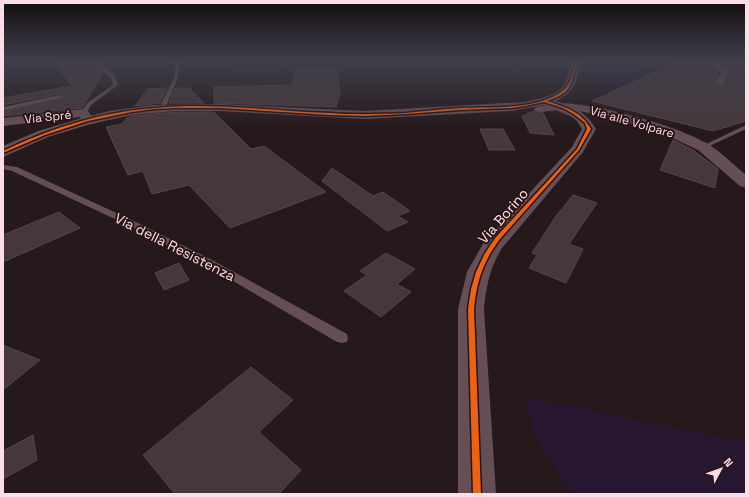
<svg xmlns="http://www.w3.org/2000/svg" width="749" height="497" viewBox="0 0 749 497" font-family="'Space Grotesk',sans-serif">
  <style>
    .green { fill: #281731 }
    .building { fill: #46383a; stroke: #574448 }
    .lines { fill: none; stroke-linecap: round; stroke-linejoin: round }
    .service { fill: #654f55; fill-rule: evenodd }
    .minor { fill: #654f55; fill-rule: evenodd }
    .tertiary { fill: #654f55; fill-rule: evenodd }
    .cycleway-casing { stroke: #2a1418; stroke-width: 3 }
    .cycleway { fill: #ea6118; fill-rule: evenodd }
    .labels { text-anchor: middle; stroke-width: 4; stroke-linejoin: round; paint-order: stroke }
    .far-street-label { font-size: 12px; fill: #fcdfe6; stroke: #2a1418 }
    .street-label { font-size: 14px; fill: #fcdfe6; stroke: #2a1418 }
  </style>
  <rect width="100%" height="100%" fill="#25191c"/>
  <path class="green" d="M191,60H304L283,61V72L230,75L226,61Z
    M526,60H541L507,80L499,78L518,68Z
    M586,60H657L642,65L638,87L583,77L585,62Z
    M527,397L744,442L746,444V494H571L534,435Z"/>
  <path class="building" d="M55,60H90L103,73L82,108L3,116V112L63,98V96L59,94L3,105V98L72,86L56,65H59Z
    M682,60H704L718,73L714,83L717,86H724L731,74L726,65L717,60H746V121L713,131L592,101Z
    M325,68H336L340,93L336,107L214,103V87L293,85L295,69Z
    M167,88L160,103L135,106L148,89Z
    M175,88H189L204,103H169Z
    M534,111L543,113L554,135L530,133L522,116Z
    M176,112H214L251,149L264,146L326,192L230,228L189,185L152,194L143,171L128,175L106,127L122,124L127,118L132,116Z
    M480,129H503L515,150H489Z
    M673,140L693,150L718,169L715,188L660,170Z
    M332,168L373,196L383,192L410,211L398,216L408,222L387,231L322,181Z
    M573,195L597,203L569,244L583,249L566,283L529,268L537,255L532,253L556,216Z
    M59,212L80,228L3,262V235Z
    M386,253L415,269L397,284L411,292L381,317L344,291L367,275L360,271Z
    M179,263L189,280L164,290L155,273Z
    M3,345L40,360L3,390Z
    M251,367L293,400L259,432L301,470L279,494H175L143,455Z
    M33,435L37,460L3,479V451Z"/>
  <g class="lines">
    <path class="service" d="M91,60H95L115,76L118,85L91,105L86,114L84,115L81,113L87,103L113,85L111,78Z
      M169,60H174L179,63L178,78L167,104L164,106L161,104L174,78L175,64Z
      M59,95L62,97L61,98L3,111V107Z
      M746,125V129L705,148L700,147Z
      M3,165L17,167L138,223L212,260L347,334L348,338L347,342L342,343L337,342L204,264L132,227L12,171L3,169Z"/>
    <path class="minor" d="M705,60C716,59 724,63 730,73L723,85H717L715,83L720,73L718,70Z
      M558,103C595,103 676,125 708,144C721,152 734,165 746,175V188L740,186L698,150L664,134L609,117L569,109L540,112L536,111L534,109L536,107Z
      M84,109L88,111L95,121L93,124H85L80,117L3,126V118Z"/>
    <path class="tertiary" d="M573,60H582C575,80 578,90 556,101C573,106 587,113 596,129L583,152L502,248C490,267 486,287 484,309L496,494H458V309L467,272L484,242L572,147L582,129L577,121L572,117L544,105L512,111L365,119L220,111H176L132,115L91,124L48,137L3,157V146L38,131L82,118L109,111L154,105L220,104L365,111L525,102C538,99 558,96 565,84C569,76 569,67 573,60Z"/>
    <defs>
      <path id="cycleway" d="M576,60H578C570,83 575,92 547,101C565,107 581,111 591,129L579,150L500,239C483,262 477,280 474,309L481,494H473L468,309L471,289L476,272L484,255L489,247L496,237L577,149L587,129L585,123L575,115L563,108L544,102L525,106L512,108L459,110L406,114L365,116L330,115L220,108H176L154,109L132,112L88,121L45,135L3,153V151C51,128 101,112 154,108C213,102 272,111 330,113C356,115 381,114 406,113C424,111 442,109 461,108C490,107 536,110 561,92C572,85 572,71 576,60Z"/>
    </defs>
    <use href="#cycleway" class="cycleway-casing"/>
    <use href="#cycleway" class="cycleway"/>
  </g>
  <linearGradient id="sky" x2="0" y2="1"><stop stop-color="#140e0f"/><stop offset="0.47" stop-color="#403e4b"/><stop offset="1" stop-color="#403e4b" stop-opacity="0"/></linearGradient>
  <rect width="749" height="129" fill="url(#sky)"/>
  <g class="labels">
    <g class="far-street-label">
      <text transform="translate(48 117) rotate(-6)" y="4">Via Spré</text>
      <text transform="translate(632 122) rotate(16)" y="4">Via alle Volpare</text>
    </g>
    <g class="street-label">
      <text transform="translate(503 216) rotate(-49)" y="5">Via Borino</text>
      <text transform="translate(175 247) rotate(27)" y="5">Via della Resistenza</text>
    </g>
  </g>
  <rect width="749" height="497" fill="none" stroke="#fcdfe6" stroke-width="8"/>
  <g transform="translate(721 469) rotate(49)" stroke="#2a1418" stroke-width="3" paint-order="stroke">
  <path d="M0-3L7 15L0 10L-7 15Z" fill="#fcdfe6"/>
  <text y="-6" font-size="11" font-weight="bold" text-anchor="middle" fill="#fcdfe6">N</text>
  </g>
</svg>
